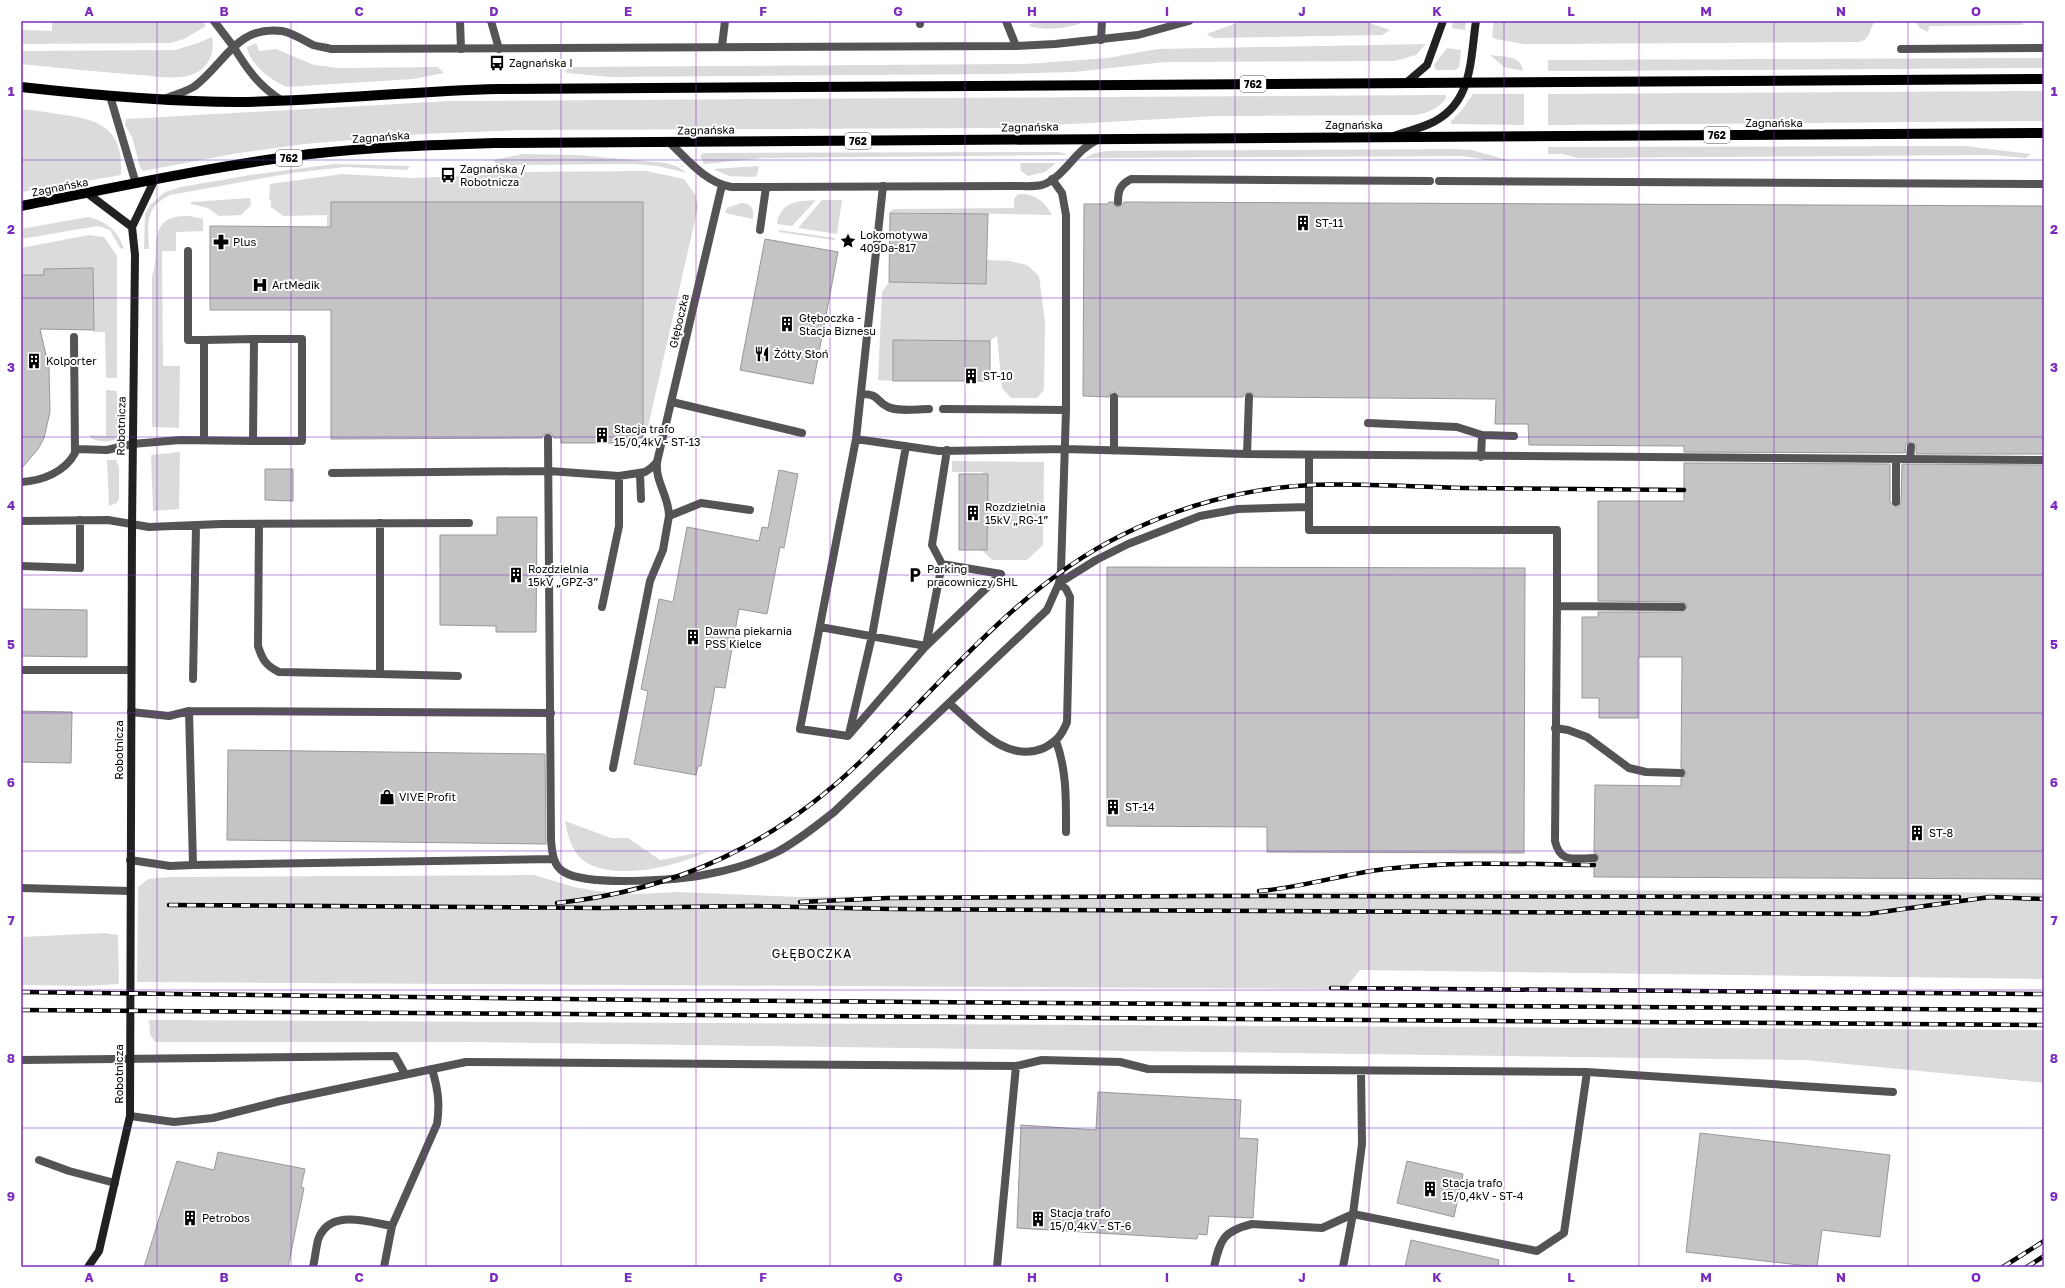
<svg xmlns="http://www.w3.org/2000/svg" width="2065" height="1288" viewBox="0 0 2065 1288" font-family="'Golos Text',sans-serif">
  <style>
    .green { fill: #dbdbdb }
    .building { fill: #c4c4c4; stroke: #989898 }
    .lines { fill: none; stroke-linecap: round; stroke-linejoin: round }
    .lane { stroke: #545454; stroke-width: 8 }
    .street { stroke: #545454; stroke-width: 8 }
    .secondary { stroke: #212121; stroke-width: 8 }
    .primary { stroke: #000; stroke-width: 10 }
    .rail-casing { stroke: #000; stroke-width: 4.5 }
    .rail { stroke: #fff; stroke-width: 3; stroke-dasharray: 9; stroke-linecap: butt }
    .grid { fill: none; stroke: #7b2cbf; stroke-width: 1; stroke-opacity: 0.55 }
    .labels { text-anchor: middle; stroke-width: 4; stroke-linejoin: round; paint-order: stroke }
    .shield { fill: #fff; stroke: #4c4c4c; stroke-width: 1 }
    .shield-label { font-size: 10px; font-weight: bold; fill: #000 }
    .poi-label { font-size: 11px; fill: #000; stroke: #fff; text-anchor: start }
    .street-label { font-size: 11px; fill: #000; stroke: #fff }
    .neighbourhood-label { font-size: 12px; letter-spacing: 1px; fill: #000; stroke: #fff }
    .neatline { fill: none; stroke: #7b2cbf; stroke-width: 1.5 }
    .grid-label { font-size: 13px; text-anchor: middle; font-weight: bold; fill: #7b2cbf }
  </style>
  <rect width="100%" height="100%" fill="#fff"/>
  <path class="green" d="M52,21H202L206,26L184,39L170,43L21,44V30L52,31Z
    M1038,21H1084C1078,28 1036,32 1029,25Z
    M1243,21H1364L1390,30L1382,35L1214,38L1207,35L1209,33Z
    M1453,21H1466L1465,30L1452,28Z
    M1494,21H1875C1869,29 1870,41 1858,42L1550,44H1524L1495,39L1492,36Z
    M1915,21H2023V25L1929,26L1928,32L1920,28Z
    M212,37C215,51 210,66 196,73C179,81 157,76 139,75C100,72 60,68 21,64V51L175,50L198,43Z
    M256,43L259,51L276,49L314,65L339,68L438,67L444,73L413,79L287,87C272,81 249,64 247,47Z
    M1426,44L1416,55L1395,61L1165,62L1074,72L999,74L610,77L567,73L565,71L570,67L1025,64L1108,58L1157,49Z
    M1447,48L1461,50L1459,68L1454,70H1436L1434,65Z
    M1490,55C1502,57 1522,55 1523,71L1504,67Z
    M2044,58V68L1595,71H1548V60Z
    M2044,91V121L1548,125V94Z
    M1473,94H1524V125L1451,124V121L1462,110Z
    M1442,95H1446V98C1440,108 1427,113 1416,115L1216,116L997,128L519,130L423,134L305,144L233,154L143,171L140,167L132,137L125,125L126,119L450,101Z
    M21,109C33,110 46,112 58,114C98,119 124,127 121,175L21,192Z
    M1965,146L2031,154L2026,158L1991,155L1578,158L1562,154H1548V147Z
    M1456,149L1472,150L1511,161L1486,160L1463,156L1085,158L1092,154L1106,151Z
    M1058,152L1064,153L1066,155L764,158L704,164L700,156L703,153Z
    M523,154L578,155L666,163L678,167L687,173L658,166L636,164L497,165L493,160Z
    M1020,163H1056L1045,172L1028,176L1021,171Z
    M334,164L410,166L407,170L345,167L292,173L170,195C144,207 148,225 149,249H144L145,214L150,205L165,192L181,187L250,175Z
    M759,166L757,175L754,177L729,176L713,169Z
    M646,171L684,179L696,196L698,207L647,431L643,432V202H331V257H327V215L283,216L271,207V200H269L270,184L342,174L412,178L482,175L502,172Z
    M1018,194C1035,193 1044,201 1052,215L889,212L894,209L1014,208V199Z
    M250,198L251,205L241,215L219,216L208,208L191,204V202Z
    M816,200L792,226L777,224C780,202 797,201 816,200Z
    M822,200H842L837,234L798,228Z
    M741,203C752,203 754,209 753,219L725,213L727,208Z
    M189,216L203,219V231L176,232V251H162L163,366H180L179,428L152,427V276C162,248 144,215 189,216Z
    M88,217C107,221 118,231 124,249L120,248L110,230L98,226L21,239V229Z
    M779,230L835,238L834,240L779,232Z
    M89,235L104,237L117,256V378H106L105,332H93V268L44,269V275H21V248Z
    M987,260L1010,261L1027,265L1039,276L1045,322L1044,390L1037,398H1011L1002,388L997,336L990,341L893,340V381L878,380L882,292L889,282L986,283Z
    M106,390L117,391V438C112,443 97,442 91,438L90,435L106,436Z
    M180,452L179,509L153,511L151,455Z
    M107,460H116L119,467V499L117,503L109,506Z
    M952,461L1044,462L1043,545L1027,560H992L982,550L983,472H952Z
    M565,821L611,838H628L660,860L708,851C678,866 621,880 589,864C573,856 568,837 565,821Z
    M534,875L574,887L597,891L635,894L679,892L801,897L1586,890L2044,893V979L1360,970L1345,989L137,982L138,887L148,879L170,877Z
    M104,933L118,935L119,984L84,986L21,985V937Z
    M149,1020L2044,1030V1083L1805,1060L464,1042H155L150,1034Z"/>
  <path class="building" d="M331,202H643V438H638L639,443H561V438H554L551,433H548L543,435L542,438L331,439V310H210V226L331,227Z
    M1109,202H1113L1115,206L1118,207L1122,205L1124,202L2044,206V454H1916V445L1911,442L1906,444L1905,453L1684,452V446L1529,445L1528,424H1495L1496,399L1254,397L1252,393L1249,392L1245,394L1243,397H1119L1114,392H1111L1109,397L1083,396L1084,204H1108Z
    M890,213L988,214L986,284L889,282Z
    M765,239L838,252L813,384L740,370Z
    M93,268L94,330L40,329L49,368L50,412L44,438L38,449L21,469V275H44V269Z
    M893,340L990,341V381H893Z
    M1684,463L1890,464V502L1896,507H1899L1901,502L1902,464L2044,465V879L1594,877V864L1599,858L1598,855L1594,853L1595,785L1681,786V778L1685,776L1686,773L1684,769L1681,768L1682,657H1638V718H1599V698H1582V617H1598V612H1682L1687,607V604L1682,602L1598,601V501H1684Z
    M265,469H293V501L265,500Z
    M779,470L798,474L784,548L780,547L767,614L739,609L725,688L715,687L701,766H698L696,775L634,764L648,691L641,689L659,599L673,602L687,527L759,541L762,527L768,528Z
    M959,474H988L987,550H959Z
    M497,517H537L536,632H496V626L440,625V535H497Z
    M1107,567L1525,568L1524,853L1267,852V827L1107,826Z
    M21,609L87,610V657L21,656Z
    M21,711L72,712L71,763L21,762Z
    M228,750L545,754L546,844L227,840Z
    M1098,1092L1241,1100L1239,1138L1258,1139L1253,1218L1209,1216L1207,1235L1198,1234L1197,1239L1017,1228L1021,1125L1096,1130Z
    M1700,1133L1890,1155L1880,1237L1822,1230L1817,1267L1686,1252Z
    M218,1152L305,1169L301,1187L304,1188L288,1267H144L177,1161L214,1170Z
    M1407,1161L1463,1174L1454,1217L1397,1203Z
    M1411,1240L1499,1260L1498,1267H1405Z"/>
  <g class="lines">
    <path class="lane" d="M214,21L233,46
      M460,21L461,49
      M491,21L499,49
      M1006,21L1016,46
      M920,24V21
      M1101,40L1102,21
      M1901,49L2044,48
      M110,96L136,184
      M1439,181L2044,184
      M883,186L856,439L800,729L848,736L926,646L1001,574L942,564
      M1118,202C1118,190 1120,185 1131,179L1430,181
      M760,230L766,187
      M188,251V340H204
      M861,394C880,394 875,401 888,407C899,412 917,409 929,409
      M1114,397V451
      M672,402L802,433
      M943,409L1066,410
      M1368,423L1457,427L1482,435
      M548,438L551,840C552,852 553,866 564,872C588,887 680,880 708,874C731,870 756,862 777,852C798,841 816,826 834,812L1047,610L1059,583L1061,570L1066,410V215L1062,193L1052,179
      M856,439L939,451L1065,449L1247,454L2044,460
      M253,441H302V339H254
      M76,449L107,450L132,444L180,440L253,441L254,339L204,340V440
      M1247,454L1249,397
      M1309,455V530H1557V606L1682,607
      M1481,457L1482,435L1514,436
      M1896,459V502
      M1910,459L1911,447
      M657,462C655,482 669,496 669,516
      M332,473L549,471L619,476L645,472L651,468L657,462
      M640,474L641,499
      M21,482C42,481 65,472 75,453L74,337
      M21,521L108,520L149,527L221,524L469,523
      M259,524L258,646C262,659 266,666 279,672L380,674V523
      M21,566L80,568V520
      M1557,606L1555,841C1560,864 1575,858 1594,858
      M602,607L619,526V476
      M820,627L926,646L942,564L932,545L947,450
      M21,670H131
      M380,674L458,676
      M193,679L196,526
      M950,704C975,726 1007,764 1044,748C1057,741 1062,735 1067,722L1070,597L1066,589L1059,583L1096,560L1128,544L1200,516L1238,509L1309,507
      M189,711L551,713
      M1555,728L1568,730L1587,737L1629,768L1646,772L1681,773
      M849,734L872,636L906,446
      M1056,741C1067,771 1066,801 1066,832
      M613,768L650,581L663,550L669,516L701,503L750,510
      M130,860L170,866L193,865L189,711L169,716L131,712
      M193,865L554,859
      M21,888L130,891
      M21,1060L395,1056L405,1074
      M466,1062L1016,1066L997,1267
      M1016,1066L1042,1060L1120,1062L1148,1069L1587,1072
      M39,1160L69,1171L115,1183
      M313,1267C315,1258 316,1248 318,1240C329,1208 368,1222 392,1226
      M384,1267L392,1226L437,1124C440,1104 438,1089 432,1069
      M1214,1267C1220,1240 1223,1231 1252,1224L1322,1228L1353,1214L1362,1144L1361,1072
      M1343,1267L1353,1214L1537,1251L1564,1233L1587,1072L1893,1092"/>
    <path class="street" d="M233,46C247,69 258,85 281,100
      M722,46L725,21
      M164,99C173,95 186,92 195,86C225,63 237,25 282,31C293,33 303,40 313,45C319,47 325,47 331,49L1016,46L1055,44L1138,35L1189,21
      M670,143C688,160 705,182 731,187L1014,186C1023,186 1033,187 1042,185C1063,179 1075,150 1097,140
      M657,462L722,185
      M130,1116L174,1122L213,1118L280,1101L466,1062"/>
    <path class="secondary" d="M1406,83L1427,65L1443,21
      M1394,136C1405,132 1418,129 1429,124C1473,105 1470,61 1476,21
      M87,193L132,227
      M88,1267L99,1251L130,1116L132,526L135,255L132,227L154,181"/>
    <path class="primary" d="M21,87C93,95 166,102 238,102C325,101 412,91 498,89L2044,79
      M21,206C117,187 213,166 310,154C372,147 433,145 495,143L2044,133"/>
    <defs>
      <path id="rail" d="M1259,891C1301,888 1343,874 1385,869C1454,861 1524,864 1594,865
        M800,902L888,898L1205,896L1959,897
        M557,903C678,890 778,843 865,757C947,678 1019,586 1122,535C1180,506 1246,488 1311,485C1361,483 1412,487 1463,488C1537,489 1611,490 1684,490
        M169,905L600,908L754,906L893,909L1867,914L1990,897L2044,899
        M1331,988L2044,994
        M21,992L649,1000L2044,1010
        M21,1010L2044,1025
        M2003,1267L2044,1241
        M2027,1267L2044,1256"/>
    </defs>
    <use href="#rail" class="rail-casing"/>
    <use href="#rail" class="rail"/>
  </g>
  <path class="grid" d="M157,21V1267M291,21V1267M426,21V1267M561,21V1267M696,21V1267M830,21V1267M965,21V1267M1100,21V1267M1235,21V1267M1369,21V1267M1504,21V1267M1639,21V1267M1774,21V1267M1908,21V1267M21,160H2044M21,298H2044M21,437H2044M21,575H2044M21,713H2044M21,851H2044M21,990H2044M21,1128H2044"/>
  <defs>
    <symbol id="bus-bare" viewBox="-9 -9 18 18"><path d="M-5-6H5V4H4V6H2V4H-2V6H-4V4H-5ZM-3.5-4V0h7V-4ZM-3.5 1.2v1.5H-2V1.2ZM2 1.2v1.5H3.5V1.2Z" fill="#000" stroke="#fff" stroke-width="2.5" paint-order="stroke"/></symbol>
    <symbol id="building-bare" viewBox="-9 -9 18 18"><path d="M-4-6H4V6H1V3H-1V6H-4ZM-2.5-4.3h1.7v1.8h-1.7ZM.8-4.3h1.7v1.8H.8ZM-2.5-1h1.7V.8h-1.7ZM.8-1h1.7V.8H.8Z" fill="#000" stroke="#fff" stroke-width="2.5" paint-order="stroke"/></symbol>
    <symbol id="sight-bare" viewBox="-9 -9 18 18"><path d="M0-6L1.8-2.2L6-1.7L2.9 1.2L3.7 5.4L0 3.3L-3.7 5.4L-2.9 1.2L-6-1.7L-1.8-2.2Z" fill="#000" stroke="#fff" stroke-width="2.5" paint-order="stroke"/></symbol>
    <symbol id="pharmacy-bare" viewBox="-9 -9 18 18"><path d="M-2-6h4v4h4v4h-4v4h-4v-4h-4v-4h4Z" fill="#000" stroke="#fff" stroke-width="2.5" paint-order="stroke"/></symbol>
    <symbol id="hospital-bare" viewBox="-9 -9 18 18"><path d="M-5-5h3v3.5h4V-5h3V5h-3V1.5h-4V5h-3Z" fill="#000" stroke="#fff" stroke-width="2.5" paint-order="stroke"/></symbol>
    <symbol id="restaurant-bare" viewBox="-9 -9 18 18"><path d="M-5-6h1v4h1v-4h1v4h1v-4h1v5L-1.5 .5V6h-2V.5L-5-1ZM5-6V6H3V1.5H1.5Q1.5-4 5-6Z" fill="#000" stroke="#fff" stroke-width="2.5" paint-order="stroke"/></symbol>
    <symbol id="parking-bare" viewBox="-9 -9 18 18"><path d="M-3.5-5.5H1a3.5 3.5 0 0 1 0 7H-1V5.5H-3.5ZM-1-3.4V-.6H.8a1.4 1.4 0 0 0 0-2.8Z" fill="#000" stroke="#fff" stroke-width="2.5" paint-order="stroke"/></symbol>
    <symbol id="shop-bare" viewBox="-9 -9 18 18"><path d="M-5-2.5h2.3a2.7 3.5 0 0 1 5.4 0H5L5.5 6h-11ZM-1.5-2.5h3a1.5 2.3 0 0 0-3 0Z" fill="#000" stroke="#fff" stroke-width="2.5" paint-order="stroke"/></symbol>
  </defs>
  <g fill-rule="evenodd">
    <use href="#bus-bare" x="486" y="52" width="22" height="22"/>
    <use href="#bus-bare" x="437" y="164" width="22" height="22"/>
    <use href="#building-bare" x="1292" y="212" width="22" height="22"/>
    <use href="#sight-bare" x="837" y="230" width="22" height="22"/>
    <use href="#pharmacy-bare" x="210" y="231" width="22" height="22"/>
    <use href="#hospital-bare" x="249" y="274" width="22" height="22"/>
    <use href="#building-bare" x="776" y="313" width="22" height="22"/>
    <use href="#restaurant-bare" x="751" y="343" width="22" height="22"/>
    <use href="#building-bare" x="23" y="350" width="22" height="22"/>
    <use href="#building-bare" x="960" y="365" width="22" height="22"/>
    <use href="#building-bare" x="591" y="424" width="22" height="22"/>
    <use href="#building-bare" x="962" y="502" width="22" height="22"/>
    <use href="#building-bare" x="505" y="564" width="22" height="22"/>
    <use href="#parking-bare" x="904" y="564" width="22" height="22"/>
    <use href="#building-bare" x="682" y="626" width="22" height="22"/>
    <use href="#shop-bare" x="376" y="786" width="22" height="22"/>
    <use href="#building-bare" x="1102" y="796" width="22" height="22"/>
    <use href="#building-bare" x="1906" y="822" width="22" height="22"/>
    <use href="#building-bare" x="1419" y="1178" width="22" height="22"/>
    <use href="#building-bare" x="179" y="1207" width="22" height="22"/>
    <use href="#building-bare" x="1027" y="1208" width="22" height="22"/>
  </g>
  <g class="labels">
    <g class="shield">
      <rect x="1240" y="76" width="26" height="16" rx="3"/>
      <rect x="1704" y="127" width="26" height="16" rx="3"/>
      <rect x="845" y="133" width="26" height="16" rx="3"/>
      <rect x="276" y="150" width="26" height="16" rx="3"/>
    </g>
    <g class="shield-label">
      <text x="1253" y="88">762</text>
      <text x="1717" y="139">762</text>
      <text x="858" y="145">762</text>
      <text x="289" y="162">762</text>
    </g>
    <g class="poi-label">
      <text x="509" y="67">Zagnańska I</text>
      <text x="460" y="173">Zagnańska /<tspan x="460" dy="13">Robotnicza</tspan></text>
      <text x="1315" y="227">ST-11</text>
      <text x="860" y="239">Lokomotywa<tspan x="860" dy="13">409Da-817</tspan></text>
      <text x="233" y="246">Plus</text>
      <text x="272" y="289">ArtMedik</text>
      <text x="799" y="322">Głęboczka -<tspan x="799" dy="13">Stacja Biznesu</tspan></text>
      <text x="774" y="358">Żółty Słoń</text>
      <text x="46" y="365">Kolporter</text>
      <text x="983" y="380">ST-10</text>
      <text x="614" y="433">Stacja trafo<tspan x="614" dy="13">15/0,4kV - ST-13</tspan></text>
      <text x="985" y="511">Rozdzielnia<tspan x="985" dy="13">15kV „RG-1”</tspan></text>
      <text x="528" y="573">Rozdzielnia<tspan x="528" dy="13">15kV „GPZ-3”</tspan></text>
      <text x="927" y="573">Parking<tspan x="927" dy="13">pracowniczy SHL</tspan></text>
      <text x="705" y="635">Dawna piekarnia<tspan x="705" dy="13">PSS Kielce</tspan></text>
      <text x="399" y="801">VIVE Profit</text>
      <text x="1125" y="811">ST-14</text>
      <text x="1929" y="837">ST-8</text>
      <text x="1442" y="1187">Stacja trafo<tspan x="1442" dy="13">15/0,4kV - ST-4</tspan></text>
      <text x="1050" y="1217">Stacja trafo<tspan x="1050" dy="13">15/0,4kV - ST-6</tspan></text>
      <text x="202" y="1222">Petrobos</text>
    </g>
    <g class="street-label">
      <text x="1774" y="127">Zagnańska</text>
      <text x="1354" y="129">Zagnańska</text>
      <text transform="translate(1030 127) rotate(-1)" y="4">Zagnańska</text>
      <text transform="translate(706 130) rotate(-1)" y="4">Zagnańska</text>
      <text transform="translate(381 137) rotate(-4)" y="4">Zagnańska</text>
      <text transform="translate(60 187) rotate(-11)" y="4">Zagnańska</text>
      <text transform="translate(679 321) rotate(-77)" y="4">Głęboczka</text>
      <text transform="translate(121 426) rotate(-89)" y="4">Robotnicza</text>
      <text transform="translate(119 750) rotate(-90)" y="4">Robotnicza</text>
      <text transform="translate(119 1074) rotate(-90)" y="4">Robotnicza</text>
    </g>
    <g class="neighbourhood-label">
      <text x="812" y="958">GŁĘBOCZKA</text>
    </g>
  </g>
  <rect width="2065" height="1288" fill="none" stroke="#ffffff" stroke-width="44"/>
  <rect x="22" y="22" width="2021" height="1244" class="neatline"/>
  <g class="grid-label">
    <text x="89" y="16">A</text>
    <text x="224" y="16">B</text>
    <text x="359" y="16">C</text>
    <text x="494" y="16">D</text>
    <text x="628" y="16">E</text>
    <text x="763" y="16">F</text>
    <text x="898" y="16">G</text>
    <text x="1032" y="16">H</text>
    <text x="1167" y="16">I</text>
    <text x="1302" y="16">J</text>
    <text x="1437" y="16">K</text>
    <text x="1571" y="16">L</text>
    <text x="1706" y="16">M</text>
    <text x="1841" y="16">N</text>
    <text x="1976" y="16">O</text>
    <text x="11" y="96">1</text>
    <text x="2054" y="96">1</text>
    <text x="11" y="234">2</text>
    <text x="2054" y="234">2</text>
    <text x="11" y="372">3</text>
    <text x="2054" y="372">3</text>
    <text x="11" y="510">4</text>
    <text x="2054" y="510">4</text>
    <text x="11" y="649">5</text>
    <text x="2054" y="649">5</text>
    <text x="11" y="787">6</text>
    <text x="2054" y="787">6</text>
    <text x="11" y="925">7</text>
    <text x="2054" y="925">7</text>
    <text x="11" y="1063">8</text>
    <text x="2054" y="1063">8</text>
    <text x="11" y="1201">9</text>
    <text x="2054" y="1201">9</text>
    <text x="89" y="1282">A</text>
    <text x="224" y="1282">B</text>
    <text x="359" y="1282">C</text>
    <text x="494" y="1282">D</text>
    <text x="628" y="1282">E</text>
    <text x="763" y="1282">F</text>
    <text x="898" y="1282">G</text>
    <text x="1032" y="1282">H</text>
    <text x="1167" y="1282">I</text>
    <text x="1302" y="1282">J</text>
    <text x="1437" y="1282">K</text>
    <text x="1571" y="1282">L</text>
    <text x="1706" y="1282">M</text>
    <text x="1841" y="1282">N</text>
    <text x="1976" y="1282">O</text>
  </g>
</svg>
